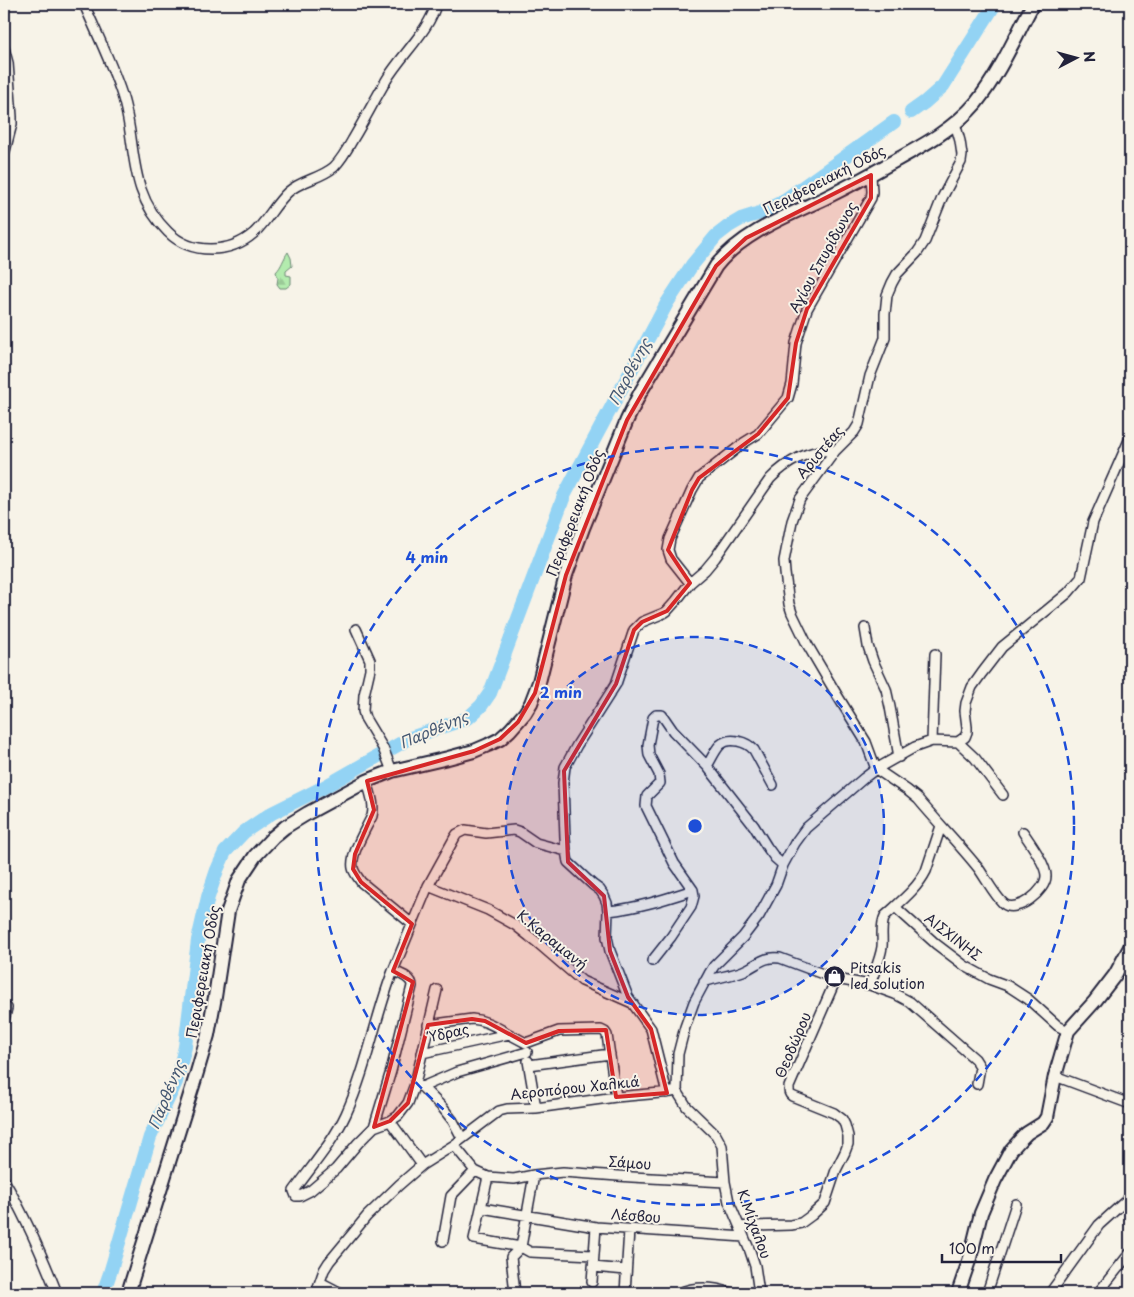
<svg xmlns="http://www.w3.org/2000/svg" width="1134" height="1297" viewBox="0 0 1134 1297" font-family="'Playpen Sans',sans-serif">
  <style>
    .forest { fill: url(#forest-firs); stroke: #6a8674 }
    .lines { fill: none; stroke-linecap: round; stroke-linejoin: round }
    .river { stroke: #93d3f4; stroke-width: 14 }
    .street-casing { stroke: #22223b; stroke-width: 12 }
    .secondary-casing { stroke: #22223b; stroke-width: 16 }
    .street { stroke: #f7f3e8; stroke-width: 9 }
    .secondary { stroke: #f7f3e8; stroke-width: 12 }
    .marked { fill: #d62828; fill-opacity: 0.2; stroke: #d62828; stroke-width: 4; stroke-linejoin: round }
    .ring { fill: none; stroke: #1d4ed8; stroke-width: 2.5; stroke-dasharray: 9 6 }
    .labels { text-anchor: middle; stroke-width: 4; stroke-linejoin: round; paint-order: stroke }
    .street-label { font-size: 14px; fill: #22223b; stroke: #f7f3e8 }
    .poi-label { font-size: 14px; fill: #22223b; stroke: #f7f3e8; text-anchor: start }
    .water-label { font-size: 15px; font-style: italic; fill: #445772; stroke: #f7f3e8 }
    .centre { fill: #1d4ed8; stroke: #f7f3e8; stroke-width: 2.5 }
    .ring-label { font-size: 15px; text-anchor: middle; font-weight: bold; fill: #1d4ed8; stroke: #f7f3e8; stroke-width: 4; stroke-linejoin: round; paint-order: stroke }
  </style>
  <defs>
    <pattern id="forest-firs" width="22" height="20" patternUnits="userSpaceOnUse" patternTransform="scale(1.25)"><rect width="22" height="20" fill="#b3ebae"/><path d="M5 1l3.5 6h-7zM16 11l3.5 6h-7z" fill="#9ac997"/></pattern>
  </defs>
  <rect width="100%" height="100%" fill="#f7f3e8"/>
  <filter id="ink" filterUnits="userSpaceOnUse"><feTurbulence type="fractalNoise" baseFrequency=".02" numOctaves="2"/><feDisplacementMap in="SourceGraphic" scale="10" xChannelSelector="R" yChannelSelector="G"/><feConvolveMatrix kernelMatrix="1 2 1 2 8 2 1 2 1" color-interpolation-filters="sRGB"/></filter>
  <g filter="url(#ink)">
    <path class="forest" d="M288,252L291,258L292,266L286,271V275L291,276V284L286,288H280L277,284L278,278L276,272C282,266 283,259 288,252Z"/>
    <g class="lines">
      <path class="river" d="M911,112L925,102L943,86L995,4
        M103,1293L110,1273L150,1137L176,1082L185,1047L198,940L208,897L217,870L225,852L244,832L272,813L324,787L410,738L468,718L481,706L490,693L564,496L667,303L692,265L716,236L729,226L741,219L760,213L782,202L894,122"/>
      <defs>
        <path id="street" d="M84,4C97,34 112,64 122,95C138,144 126,191 168,232C191,255 230,254 254,233C267,221 275,204 288,192C301,180 320,179 334,167C342,159 348,148 353,139C365,119 375,99 387,79C400,57 431,28 436,4
          M4,48L8,63L12,117V124L4,155
          M690,583L705,570L715,558L770,479C786,462 811,448 835,451
          M865,628L868,646L873,661L886,689L890,707L899,757
          M356,629L370,660V669L364,695L363,711L365,718L383,748L392,771
          M932,741L935,654
          M958,742L975,758L1003,795
          M707,766C711,760 715,750 720,745C730,736 747,742 754,750L773,785
          M876,769L866,742L837,695L807,644L792,613L789,604L785,573L784,561L792,521L800,499L835,451L854,432L859,424L870,376L885,338V314L887,295L892,283L897,274L917,253L925,241L942,198L961,162L962,155L960,141L955,123
          M876,769L907,790L918,799C938,823 960,845 979,869C986,879 995,896 1004,904C1017,914 1046,891 1046,876C1046,864 1029,841 1023,832
          M367,781C370,793 375,804 372,816C366,829 350,854 353,868C354,873 358,877 361,882L412,924
          M428,886L488,910L515,925L539,944L582,981L632,1003
          M693,890L674,863L646,806L647,796L660,783L659,774L649,755L648,745L653,718L656,715H662L673,731L707,766L754,826L767,847L775,858L783,865
          M895,907L936,944L965,966L989,979L1008,986L1028,999L1058,1026L1068,1031
          M608,911C638,908 665,899 693,890L694,896L691,907L671,937L652,961
          M393,971C375,1018 367,1068 346,1114C333,1142 312,1166 294,1191L296,1196H300L310,1191L336,1169L358,1143L374,1127L391,1071L412,986C412,977 400,974 393,971L428,886L455,837L457,834L465,830L486,833L514,830L520,832L536,843L566,851
          M704,982C717,977 730,976 743,971C758,965 762,956 780,958L836,979L870,985L895,994L910,1002L975,1059L980,1067L977,1084
          M870,985C874,972 880,960 882,947C883,936 880,926 885,916C900,902 917,889 926,871L941,826
          M4,1021L7,1008
          M428,1025L472,1019C486,1020 496,1027 509,1034
          M422,1053L509,1034L526,1043L559,1031L601,1030L605,1032L607,1035L616,1097
          M528,1061L536,1108
          M529,1065L610,1054
          M1055,1076L1130,1104
          M415,1084L422,1087L457,1072L527,1052
          M422,1087L442,1107L453,1121L462,1138
          M667,1093L651,1029L628,997L610,951L607,937L608,911L607,903L604,896L600,890L593,885L568,862L566,851L565,838L563,783L565,767L577,745L616,684L634,630L642,622L664,613L667,611L676,601L690,583L671,559L668,550L670,539L692,490L699,478L745,442L758,434L788,398L792,384L796,343L807,309L871,198L872,192L871,175
          M390,1121L422,1165
          M374,1127L390,1121L398,1116L408,1103L415,1084L437,990
          M454,1145L475,1171L488,1177L514,1179L534,1175L563,1172L632,1177L725,1182
          M488,1177L474,1239L521,1247L530,1252L593,1255
          M4,1180C25,1216 42,1255 57,1293
          M482,1208L596,1227L744,1237
          M740,1227L751,1226L791,1225L801,1223L812,1215L825,1203L836,1170L845,1152L848,1144V1136L845,1125L842,1119L834,1113L792,1096C789,1094 789,1092 789,1087L836,979
          M443,1241L451,1196L475,1171
          M521,1247L534,1175
          M593,1267L626,1270
          M320,1282L341,1293
          M592,1282L596,1227
          M316,1293L324,1270L329,1262L367,1216L399,1185L422,1165L454,1145L499,1111L507,1109L536,1108L616,1097L672,1092
          M515,1293L511,1257L521,1247
          M625,1293L629,1230
          M679,1293C696,1286 714,1287 731,1293
          M759,1293L755,1266L750,1251L729,1202L725,1182L722,1146L716,1135L687,1107L677,1091L678,1054L685,1027L694,1002L709,974L714,966L743,937L759,916L776,885L783,865L795,843L806,828L864,778L876,769L915,747L932,741L958,742L965,737L967,732V727L965,711L966,703L972,687L982,673L1002,647L1068,593L1081,578L1093,522L1130,438
          M987,1293L1016,1204
          M1050,1293L1099,1225L1130,1197
          M1098,1293L1130,1253"/>
        <path id="secondary" d="M128,1293L195,1079L208,1035L215,997L228,911L239,880L255,856L273,837L285,827L308,813L367,781L392,771L448,758L474,751L488,745L500,739L510,730L525,713L531,703L539,682L566,575L583,528L627,420L640,393L716,266C742,233 787,216 825,198C847,187 868,176 889,164C920,147 953,130 976,103C1000,73 1015,37 1033,4
          M958,1293L970,1258L981,1213L995,1180L1011,1150L1020,1140L1027,1133L1043,1123L1047,1117L1055,1076L1068,1031L1095,1001L1115,975L1130,947"/>
      </defs>
      <use href="#street" class="street-casing"/>
      <use href="#secondary" class="secondary-casing"/>
      <use href="#street" class="street"/>
      <use href="#secondary" class="secondary"/>
    </g>
  </g>
  <path class="marked" d="M871,175V198L807,309L796,343L788,398L758,434L699,478L692,490L668,550L690,583L667,611L642,622L634,630L616,684L564,771L568,862L604,896L610,951L628,997L651,1029L667,1093L616,1097L606,1030L559,1031L526,1043L485,1021L472,1019L428,1025L408,1103L390,1121L374,1127L413,982L393,971L412,924L361,882L353,869L355,854L374,810L367,781L474,751L500,739L518,722L535,693L566,575L627,420L716,266L746,238Z"/>
  <circle cx="695" cy="826" r="189" fill="#1d4ed8" fill-opacity=".12"/>
  <g class="ring">
    <circle cx="695" cy="826" r="189"/>
    <circle cx="695" cy="826" r="379"/>
  </g>
  <defs>
    <symbol id="shop-disc" viewBox="-11 -11 22 22"><circle r="9.5" fill="#22223b" stroke="#f7f3e8"/><path d="M-5-2.5h2.3a2.7 3.5 0 0 1 5.4 0H5L5.5 6h-11ZM-1.5-2.5h3a1.5 2.3 0 0 0-3 0Z" fill="#fff"/></symbol>
  </defs>
  <g fill-rule="evenodd">
    <use href="#shop-disc" x="822" y="964" width="25" height="25"/>
  </g>
  <g class="labels">
    <g class="street-label">
      <text transform="translate(824 180) rotate(-27)" y="5">Περιφερειακή Οδός</text>
      <text transform="translate(823 257) rotate(-61)" y="5">Αγίου Σπυρίδωνος</text>
      <text transform="translate(820 452) rotate(-50)" y="5">Αριστέας</text>
      <text transform="translate(575 513) rotate(-69)" y="5">Περιφερειακή Οδός</text>
      <text transform="translate(953 937) rotate(38)" y="5">ΑΙΣΧΙΝΗΣ</text>
      <text transform="translate(552 940) rotate(39)" y="5">Κ.Καραμανή</text>
      <text transform="translate(203 972) rotate(-80)" y="5">Περιφερειακή Οδός</text>
      <text transform="translate(449 1033) rotate(-12)" y="5">Ύδρας</text>
      <text transform="translate(793 1045) rotate(-67)" y="5">Θεοδώρου</text>
      <text transform="translate(575 1088) rotate(-6)" y="5">Αεροπόρου Χαλκιά</text>
      <text transform="translate(630 1163) rotate(4)" y="5">Σάμου</text>
      <text transform="translate(636 1216) rotate(4)" y="5">Λέσβου</text>
      <text transform="translate(754 1224) rotate(70)" y="5">Κ.Μίχαλου</text>
    </g>
    <g class="poi-label">
      <text x="850" y="973">Pitsakis<tspan x="850" dy="16">led solution</tspan></text>
    </g>
    <g class="water-label">
      <text transform="translate(630 372) rotate(-62)" y="5">Παρθένης</text>
      <text transform="translate(434 730) rotate(-23)" y="5">Παρθένης</text>
      <text transform="translate(167 1095) rotate(-68)" y="5">Παρθένης</text>
    </g>
  </g>
  <circle cx="695" cy="826" r="8" class="centre"/>
  <g class="ring-label">
    <text x="427" y="563">4 min</text>
    <text x="561" y="698">2 min</text>
  </g>
  <rect width="1134" height="1297" fill="none" stroke="#f7f3e8" stroke-width="20"/>
  <rect x="10" y="10" width="1114" height="1277" fill="none" stroke="#22223b" stroke-width="2" filter="url(#ink)"/>
  <g transform="translate(1076 58) rotate(84)" stroke="#f7f3e8" stroke-width="4" paint-order="stroke">
  <path d="M0-4L9 19L0 12L-9 19Z" fill="#22223b"/>
  <text y="-8" font-size="14" font-weight="bold" text-anchor="middle" fill="#22223b">N</text>
  </g>
  <path d="M942 1254v8h119v-8" fill="none" stroke="#22223b" stroke-width="2.5"/>
  <text x="949" y="1254" font-size="15" fill="#22223b" stroke="#f7f3e8" stroke-width="4" paint-order="stroke">100 m</text>
</svg>
